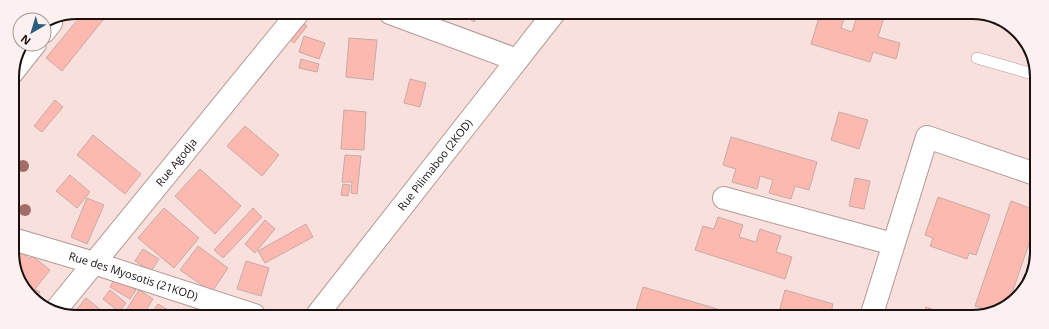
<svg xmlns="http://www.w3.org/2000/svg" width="1049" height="329" viewBox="0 0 1049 329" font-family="'Open Sans',sans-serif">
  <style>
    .building { fill: #fdb9b0; stroke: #c4aba7; fill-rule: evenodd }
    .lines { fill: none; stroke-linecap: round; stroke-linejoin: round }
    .service-casing { stroke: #b19995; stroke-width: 12 }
    .minor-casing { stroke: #b19995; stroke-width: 24 }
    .tertiary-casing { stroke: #b19995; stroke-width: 24 }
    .service { stroke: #fff; stroke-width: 11 }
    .minor { stroke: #fff; stroke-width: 22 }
    .tertiary { stroke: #fff; stroke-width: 22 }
    .tree { fill: #a26c68 }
    .labels { text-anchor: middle; stroke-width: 3.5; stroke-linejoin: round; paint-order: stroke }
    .street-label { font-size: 11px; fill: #19100f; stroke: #fcf1f0 }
    .rim { fill: none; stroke: #19100f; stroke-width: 2 }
  </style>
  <rect width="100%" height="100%" fill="#fae0dc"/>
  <path class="building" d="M84,12H94L103,20L62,71L46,58Z
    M461,13H480L474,22Z
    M820,14H885L878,37L900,43L896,59L873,52L870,62L811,44ZM845,16L856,19L852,32L841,28Z
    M299,21L307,26L294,43L287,37Z
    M304,36L325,43L319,59L299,52Z
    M349,38L377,40L373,80L346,77Z
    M301,59L319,64L317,72L299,68Z
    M410,79L426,83L420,107L404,103Z
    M55,100L63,107L42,132L34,126Z
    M344,110L366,112L364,150L341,149Z
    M839,112L868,120L859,149L831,140Z
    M245,126L279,155L262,176L227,146Z
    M93,135L141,174L125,194L77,155Z
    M731,137L817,162L809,190L795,186L791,199L769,193L773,180L760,176L757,189L732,182L736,169L723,165Z
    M345,155L361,156L357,194L351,193L352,182H342Z
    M200,169L241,206L215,234L175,196Z
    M70,175L90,192L77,208L56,191Z
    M855,178L870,181L864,209L849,206Z
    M343,184L350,185L348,196L341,195Z
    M938,197L990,215L976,255L969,253L967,259L930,246L933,238L925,235Z
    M87,198L104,205L87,244L71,237Z
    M1011,201L1035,210V226L1008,305L991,311L975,306Z
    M164,208L199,238L174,268L138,238Z
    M253,208L262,217L223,258L214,250Z
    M718,217L743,225L739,237L756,242L760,229L781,236L776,252L792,257L785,279L695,250L703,226L714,229Z
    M265,220L275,229L255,253L245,244Z
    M306,224L313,237L265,263L258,251Z
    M198,246L228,268L212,292L180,270Z
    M15,247L30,259L32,256L50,270L35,289L40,292L35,299L28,295L13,264V250Z
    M143,249L159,259L151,271L135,261Z
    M246,261L269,268L261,296L237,289Z
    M115,278L136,290L130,299L110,287Z
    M643,287L724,311L723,316H646L647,313L636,310Z
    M110,290L126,303L119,312L103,299Z
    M139,290L153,299L143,315H123Z
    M785,290L833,304L830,317L778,316Z
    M86,298L107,315L73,314Z
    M158,304L176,315H151Z
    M926,307L955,317H923Z"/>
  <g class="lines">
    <defs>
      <path id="service" d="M977,58L1036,75"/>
      <g id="minor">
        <path d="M390,13L517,60"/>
        <path d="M44,32L51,23"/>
        <path d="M12,73L35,44"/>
        <path d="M724,198L893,244"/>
        <path id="s1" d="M13,239L94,263L254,315"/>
        <path id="s2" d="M55,311L298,13"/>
        <path d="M871,317L927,137L1035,174"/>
      </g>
      <g id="tertiary">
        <path id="s3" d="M317,315L554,13"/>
      </g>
    </defs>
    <use href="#service" class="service-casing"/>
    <use href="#minor" class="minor-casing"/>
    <use href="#tertiary" class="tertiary-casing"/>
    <use href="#service" class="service"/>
    <use href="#minor" class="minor"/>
    <use href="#tertiary" class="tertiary"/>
  </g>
  <g class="tree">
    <circle cx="23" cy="166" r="6"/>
    <circle cx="25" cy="210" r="6"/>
  </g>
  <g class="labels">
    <g class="street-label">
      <text dy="4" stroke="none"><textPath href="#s2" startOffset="192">Rue Agodja</textPath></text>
      <text dy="4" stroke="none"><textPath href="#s3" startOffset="191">Rue Pilimaboo (2KOD)</textPath></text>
      <text dy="4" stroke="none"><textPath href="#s1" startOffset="126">Rue des Myosotis (21KOD)</textPath></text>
    </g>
  </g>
  <path d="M0 0H1049V329H0ZM77 19H972A58 58 0 0 1 1030 77V252A58 58 0 0 1 972 310H77A58 58 0 0 1 19 252V77A58 58 0 0 1 77 19Z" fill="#fcf1f0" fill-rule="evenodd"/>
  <path class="rim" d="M77 19H972A58 58 0 0 1 1030 77V252A58 58 0 0 1 972 310H77A58 58 0 0 1 19 252V77A58 58 0 0 1 77 19Z"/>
  <g transform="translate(32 32) rotate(218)"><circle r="19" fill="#fcf1f0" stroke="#a19796"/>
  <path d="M0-3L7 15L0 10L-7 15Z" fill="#2c5d7a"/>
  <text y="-6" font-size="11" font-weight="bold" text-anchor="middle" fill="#19100f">N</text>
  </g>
</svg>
